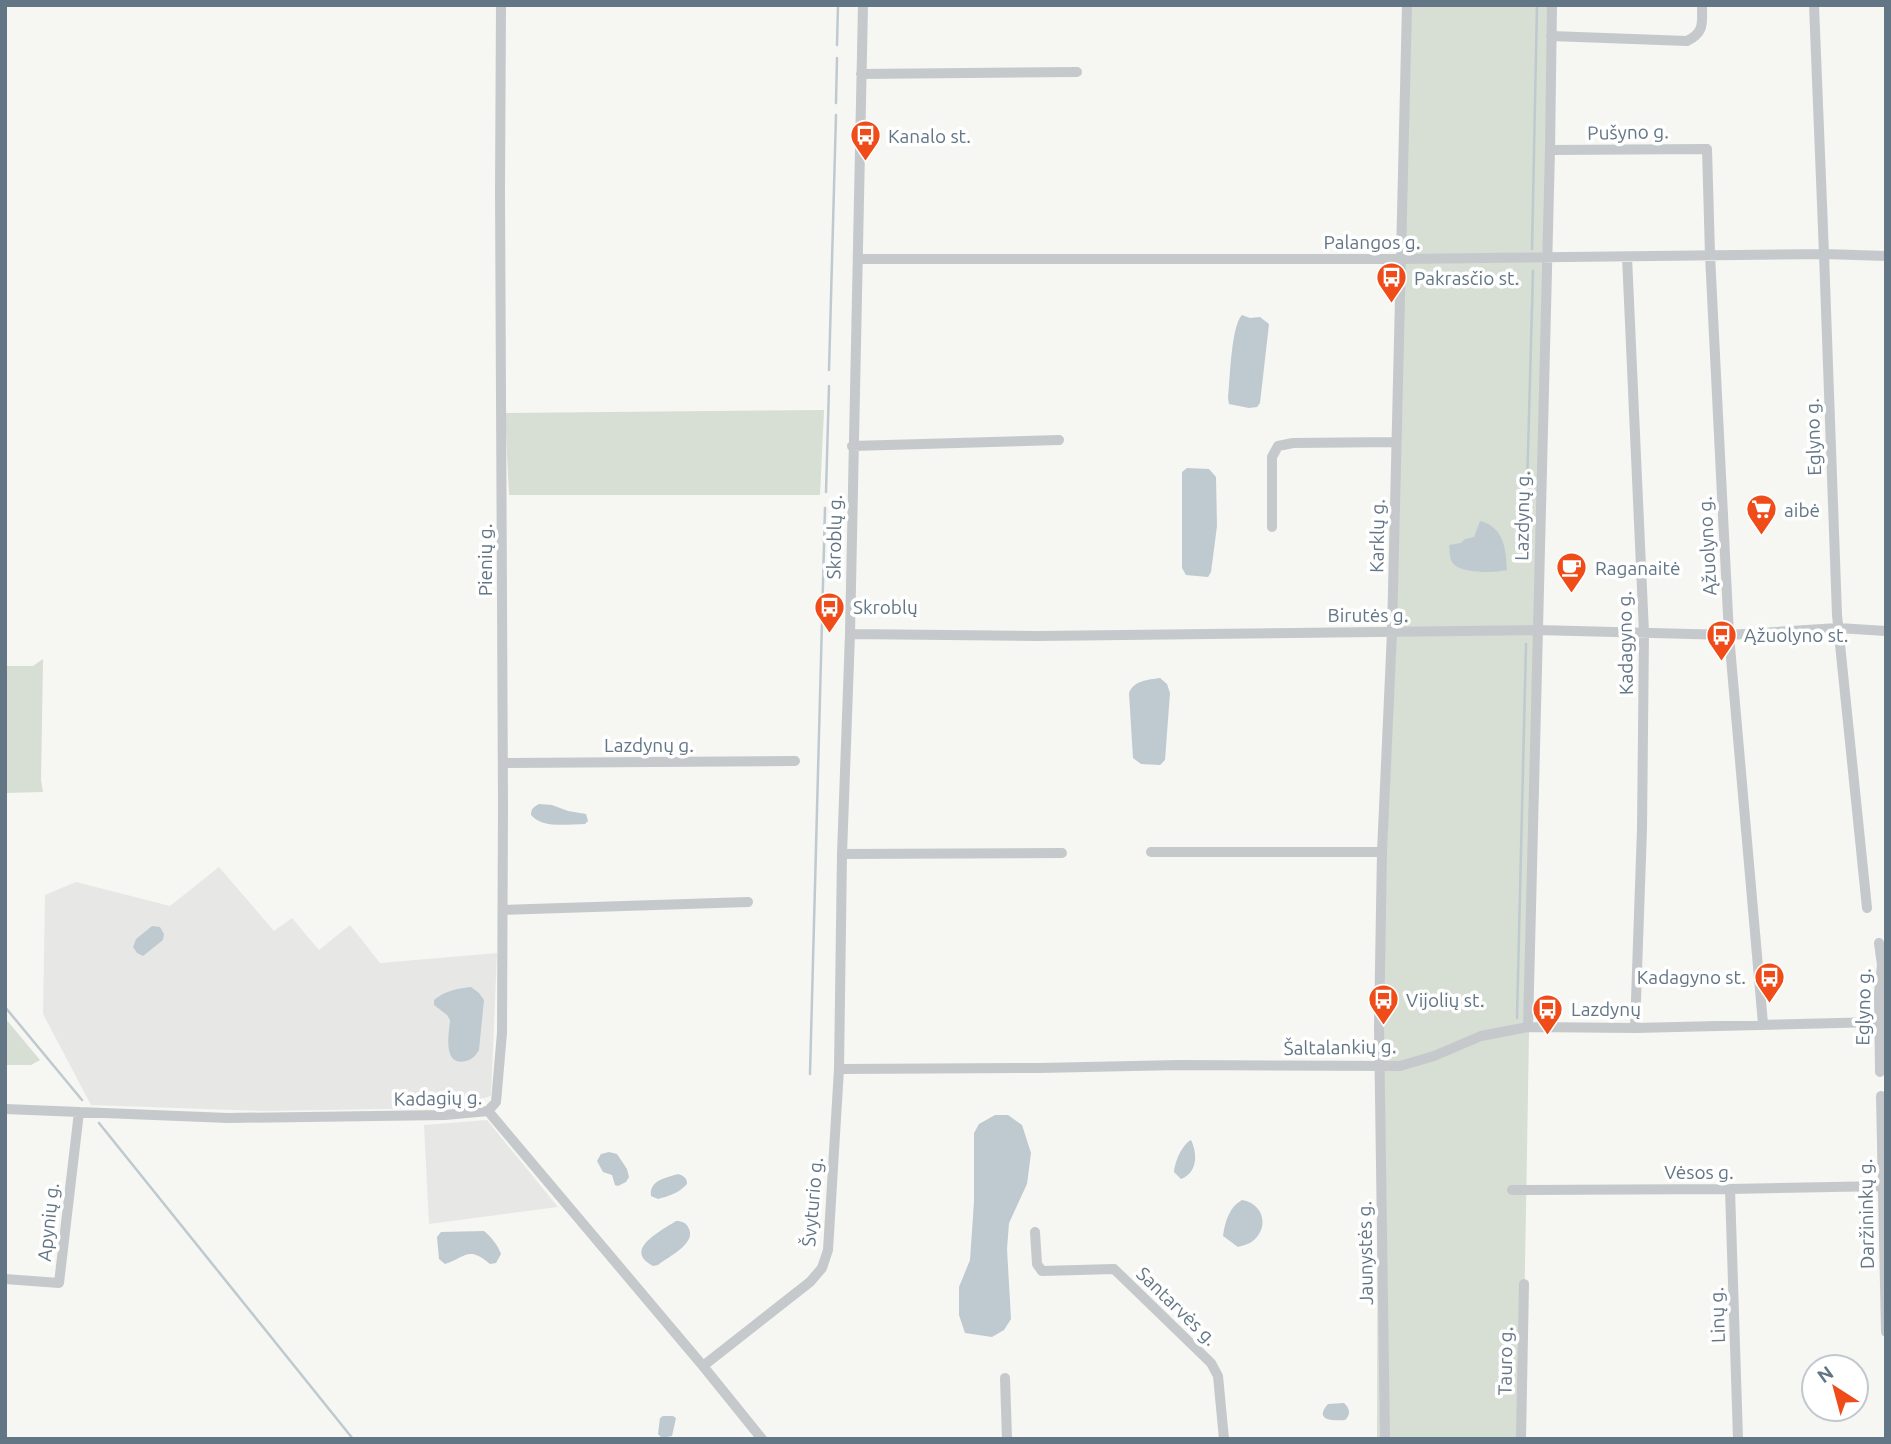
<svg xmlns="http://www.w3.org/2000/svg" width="1891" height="1444" viewBox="0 0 1891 1444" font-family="Ubuntu,sans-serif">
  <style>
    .built { fill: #e7e8e6 }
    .green { fill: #d7ded3 }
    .water { fill: #becacf }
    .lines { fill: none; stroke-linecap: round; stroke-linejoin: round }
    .stream { stroke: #becacf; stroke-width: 2.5 }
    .street { stroke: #c5c9cc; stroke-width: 10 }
    .labels { text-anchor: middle; stroke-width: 7; stroke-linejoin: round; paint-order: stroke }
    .street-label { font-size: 19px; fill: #637686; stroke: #fff }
    .poi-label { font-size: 19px; fill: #637686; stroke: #fff; text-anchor: start }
  </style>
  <rect width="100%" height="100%" fill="#f6f6f2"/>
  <path class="built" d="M219,867L274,931L292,918L319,950L350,925L380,963L497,953L491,1096L449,1108L264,1111L91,1105L43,1014L45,895L76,882L170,906Z
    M487,1120L558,1207L429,1224L424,1125Z"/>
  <path class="green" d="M1407,5H1552L1524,1021L1529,1033L1522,1439H1377L1378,1099Z
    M824,410L820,495H509L505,413Z
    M43,659L41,780L43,792L5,793V666H33Z
    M5,1018L40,1060L31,1065H5Z"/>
  <path class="water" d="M1242,315L1250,318L1260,317L1269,324L1260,403L1257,407L1249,408L1229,404L1228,398C1230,380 1231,326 1242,315Z
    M1187,468L1209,469L1216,477L1217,526L1211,572L1208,577L1186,575L1182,568V472Z
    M1480,521C1504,527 1506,549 1507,570C1495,573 1459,574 1452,562C1449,557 1450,550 1449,545L1461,543L1465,539L1474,537Z
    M1160,678L1167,684L1170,693L1165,760L1160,765L1141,764L1133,758L1129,693C1134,680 1148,680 1160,678Z
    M539,804L552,805L568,811L586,814L588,821L585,824C568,824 543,829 531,815C531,808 534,807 539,804Z
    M152,926L160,927L164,934L163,940L143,956L137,953L133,947L136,939Z
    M471,987L479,993L484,1000L479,1050C476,1055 473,1059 466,1061C442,1067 449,1033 450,1020L447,1015L434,1005V1000C444,991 459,988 471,987Z
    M995,1115H1008L1022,1125L1031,1153L1027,1184L1009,1223L1007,1249L1011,1319L1004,1330L992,1337L965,1333L959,1315V1287L970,1260L974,1202V1133L979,1124Z
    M1191,1140C1198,1154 1197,1173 1181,1179L1174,1172C1175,1161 1182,1145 1191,1140Z
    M609,1152L617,1154L627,1169L629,1177L626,1182L618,1186L615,1185L612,1175L603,1172L597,1161L601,1154Z
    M678,1174C684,1176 687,1178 687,1184C679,1193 669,1196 658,1199L651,1196C649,1180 666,1178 678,1174Z
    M1242,1200C1262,1203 1270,1225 1254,1240C1250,1244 1244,1245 1238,1247L1223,1236C1225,1222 1229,1207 1242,1200Z
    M676,1221C682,1221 687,1223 689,1229C696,1244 668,1257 658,1265L653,1266C622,1250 661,1231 676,1221Z
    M484,1231C491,1237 498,1245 501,1254L496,1263L490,1264C468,1245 465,1258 445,1264L439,1259L437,1237L441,1232Z
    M1344,1403C1350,1408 1351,1415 1345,1420C1334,1421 1313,1421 1328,1404Z
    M663,1416H673L676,1418L672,1436L662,1438L658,1434L660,1418Z"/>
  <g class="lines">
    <path class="stream" d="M837,45L838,5
      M836,103L837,58
      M1532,249L1537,5
      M829,370L836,115
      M826,492L829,386
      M1526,523L1533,271
      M5,1007L82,1100
      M1517,1018L1526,644
      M810,1074L825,508
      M99,1123L353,1439"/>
    <path class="street" d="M1814,5L1824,254L1837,615L1867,908
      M1551,36L1687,41C1705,32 1702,23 1702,5
      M861,74L1077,72
      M1550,150L1707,149L1710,255L1729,635L1763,1024
      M1627,257L1644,633L1642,829L1635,1028
      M858,259H1401L1824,254L1886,256
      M852,446L1059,440
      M1272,527V457L1278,446L1293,443L1395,442
      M850,634L1038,636L1537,630L1729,635L1838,628L1886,631
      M503,763L795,761
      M1151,852H1382
      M842,854L1062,853
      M503,910L748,902
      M1879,943L1882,965L1879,993L1880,1072
      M1528,1027L1550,150L1552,5
      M839,1069L1039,1068L1179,1065L1400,1066L1434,1056L1481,1036L1528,1027L1635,1028L1879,1022
      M1881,1096L1886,1332
      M5,1109L228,1118L445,1115L488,1111
      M488,1111L496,1102L502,1033L503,805L500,191L501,5
      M488,1111L703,1366L762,1439
      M1730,1189L1738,1439
      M1512,1190L1730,1189L1886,1186
      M1035,1232L1037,1264L1042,1271L1114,1269L1211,1363L1218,1376L1224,1439
      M5,1279L59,1283L79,1112
      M703,1366L810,1282L822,1268L828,1250L839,1069L842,854L850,634L863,5
      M1005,1378L1007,1439
      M1385,1439L1379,1027L1382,852L1392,632L1407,5
      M1521,1439L1524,1284"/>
  </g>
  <defs>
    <symbol id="bus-pin" viewBox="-11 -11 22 30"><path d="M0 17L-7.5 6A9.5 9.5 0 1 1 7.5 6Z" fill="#ef4c1a" stroke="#fff"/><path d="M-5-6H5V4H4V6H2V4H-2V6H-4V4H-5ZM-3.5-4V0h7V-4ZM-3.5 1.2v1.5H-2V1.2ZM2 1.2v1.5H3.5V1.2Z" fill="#fff"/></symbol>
    <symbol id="supermarket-pin" viewBox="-11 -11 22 30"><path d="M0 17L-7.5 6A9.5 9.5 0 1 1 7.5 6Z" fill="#ef4c1a" stroke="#fff"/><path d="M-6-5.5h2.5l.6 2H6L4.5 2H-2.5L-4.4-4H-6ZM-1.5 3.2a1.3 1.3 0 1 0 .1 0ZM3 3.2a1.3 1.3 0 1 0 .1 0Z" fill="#fff"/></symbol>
    <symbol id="cafe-pin" viewBox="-11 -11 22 30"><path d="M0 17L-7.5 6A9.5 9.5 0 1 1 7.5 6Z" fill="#ef4c1a" stroke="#fff"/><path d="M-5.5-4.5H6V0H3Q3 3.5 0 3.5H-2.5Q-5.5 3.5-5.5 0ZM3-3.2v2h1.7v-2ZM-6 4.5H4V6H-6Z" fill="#fff"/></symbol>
  </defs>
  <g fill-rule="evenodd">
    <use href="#bus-pin" x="848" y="118" width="35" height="47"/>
    <use href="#bus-pin" x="1374" y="260" width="35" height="47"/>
    <use href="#supermarket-pin" x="1744" y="492" width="35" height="47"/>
    <use href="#cafe-pin" x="1554" y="550" width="35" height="47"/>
    <use href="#bus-pin" x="812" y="590" width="35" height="47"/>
    <use href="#bus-pin" x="1704" y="618" width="35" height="47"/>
    <use href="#bus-pin" x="1752" y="960" width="35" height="47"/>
    <use href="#bus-pin" x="1366" y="982" width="35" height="47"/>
    <use href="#bus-pin" x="1530" y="992" width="35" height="47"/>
  </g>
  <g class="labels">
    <g class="street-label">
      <text transform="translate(1628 132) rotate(-1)" y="7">Pušyno g.</text>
      <text x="1372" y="249">Palangos g.</text>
      <text transform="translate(1813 437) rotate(-92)" y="7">Eglyno g.</text>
      <text transform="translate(1522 516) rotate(-89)" y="7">Lazdynų g.</text>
      <text transform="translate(1377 536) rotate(-89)" y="7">Karklų g.</text>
      <text transform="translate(834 537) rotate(-89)" y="7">Skroblų g.</text>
      <text transform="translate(1707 546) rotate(-93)" y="7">Ąžuolyno g.</text>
      <text transform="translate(485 560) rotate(-90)" y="7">Pienių g.</text>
      <text x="1368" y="622">Birutės g.</text>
      <text transform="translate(1625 643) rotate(-91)" y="7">Kadagyno g.</text>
      <text x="649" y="752">Lazdynų g.</text>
      <text transform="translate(1863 1007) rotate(-89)" y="7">Eglyno g.</text>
      <text transform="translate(1340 1047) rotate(-1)" y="7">Šaltalankių g.</text>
      <text transform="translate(438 1098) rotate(-1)" y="7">Kadagių g.</text>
      <text x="1699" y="1179">Vėsos g.</text>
      <text transform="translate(812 1202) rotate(-85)" y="7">Švyturio g.</text>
      <text transform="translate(1866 1214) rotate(-91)" y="7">Daržininkų g.</text>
      <text transform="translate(48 1222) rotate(-84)" y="7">Apynių g.</text>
      <text transform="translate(1365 1253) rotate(-91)" y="7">Jaunystės g.</text>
      <text transform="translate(1177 1306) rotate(44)" y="7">Santarvės g.</text>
      <text transform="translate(1717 1315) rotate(-92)" y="7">Linų g.</text>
      <text transform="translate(1505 1361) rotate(-89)" y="7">Tauro g.</text>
    </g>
    <g class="poi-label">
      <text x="888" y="143">Kanalo st.</text>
      <text x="1414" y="285">Pakrasčio st.</text>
      <text x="1784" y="517">aibė</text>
      <text x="1595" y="575">Raganaitė</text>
      <text x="853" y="614">Skroblų</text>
      <text x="1744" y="642">Ąžuolyno st.</text>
      <text x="1746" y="984" text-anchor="end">Kadagyno st.</text>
      <text x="1406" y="1007">Vijolių st.</text>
      <text x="1571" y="1016">Lazdynų</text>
    </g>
  </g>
  <rect width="1891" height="1444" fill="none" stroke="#637686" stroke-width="14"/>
  <g transform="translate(1835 1388) rotate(324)"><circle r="33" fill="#ffffff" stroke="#c1c8cf" stroke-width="2"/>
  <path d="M0-5L12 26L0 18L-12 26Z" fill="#ef4c1a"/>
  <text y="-10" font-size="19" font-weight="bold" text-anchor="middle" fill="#637686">N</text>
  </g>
</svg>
